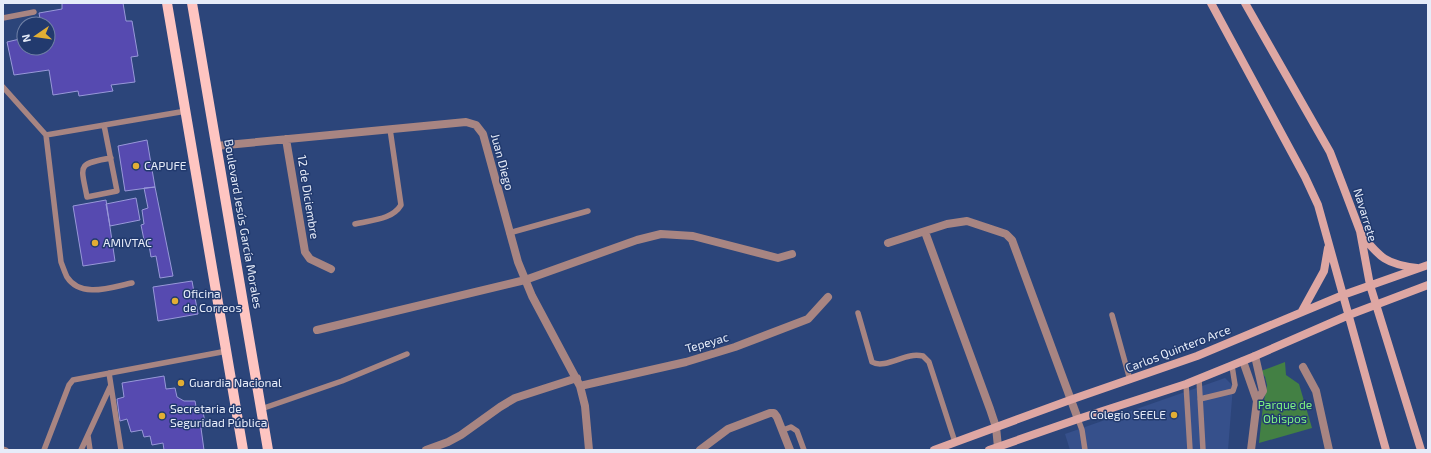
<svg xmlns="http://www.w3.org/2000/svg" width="1431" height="453" viewBox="0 0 1431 453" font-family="'Exo 2',sans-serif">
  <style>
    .built { fill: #36508b }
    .green { fill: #438044 }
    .building { fill: #564ab0; stroke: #9898d9 }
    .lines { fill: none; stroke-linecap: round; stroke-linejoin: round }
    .service { stroke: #a88582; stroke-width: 5.5 }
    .minor { stroke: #a88582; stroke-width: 8 }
    .secondary { stroke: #dea7a3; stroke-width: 8 }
    .primary { stroke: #fec5c1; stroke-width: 10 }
    .poi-dot { fill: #e2ae34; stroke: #223a6e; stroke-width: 1.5 }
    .labels { text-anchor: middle; stroke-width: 3; stroke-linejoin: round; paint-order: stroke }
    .street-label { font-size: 12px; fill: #e6ecf9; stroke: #223a6e }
    .poi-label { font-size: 12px; fill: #e6ecf9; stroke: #223a6e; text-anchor: start }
    .park-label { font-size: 12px; fill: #7df17f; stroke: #223a6e }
  </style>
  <rect width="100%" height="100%" fill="#2c457a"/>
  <path class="built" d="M1225,378L1233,386L1228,450H1070L1065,434Z"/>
  <path class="green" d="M1285,362L1286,375L1299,384L1312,428L1259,443L1263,406L1267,385L1265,377L1261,371Z"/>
  <path class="building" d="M62,3H123L126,21H132L138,56L131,57L135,82L111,85L113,91L79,96L78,91L53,95L49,70L14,75L7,42L24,38V48H48V24H41L39,13L62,9Z
    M147,140L155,187L125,191L118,146Z
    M155,187L173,276L160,278L156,256L151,257L148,239L144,240L141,225L144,224L142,210L148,208L144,188Z
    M136,198L140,220L110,226L106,204Z
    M106,200L115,261L83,266L73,206Z
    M192,281L198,314L158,321L153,287Z
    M164,376L166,389L175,388L177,397L184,401H195L197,412H203L206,427L201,428L204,450H164L163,443L152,445L150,436L144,437L142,430L131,432L127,419L120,421L117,399L124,397L122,383Z"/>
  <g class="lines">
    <path class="service" d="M3,18L34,12
      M3,87L46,135L186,111
      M104,125L117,191L87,197C81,165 76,164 111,158
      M46,135L61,262C63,267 65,273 67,277C81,299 112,287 132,283
      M355,224C371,220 392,220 401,205L390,129
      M509,233L588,211
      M858,313L872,362C882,368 899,358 910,356C914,355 919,355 923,356L929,362L955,442
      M1112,315L1130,380
      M109,373L121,450
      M1199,379L1203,450
      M1186,384L1190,450
      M1200,399L1233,391L1235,385L1232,366
      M261,409L342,381L407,354
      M1078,419L1082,430L1085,450
      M783,430L791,427L797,431L804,450
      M88,436L90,450
      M3,449L6,450
      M44,450L69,385L73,380L227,351
      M81,450L110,387"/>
    <path class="minor" d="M286,139L305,252L310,259L331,269
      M216,146L466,122L476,125L483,134L518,262L532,296L580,386L585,406L589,450
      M925,232L990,409L996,427L998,447
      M888,243L947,224L967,221L1006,234L1012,240L1078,419
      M317,330L525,280L637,240L661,234L693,236L778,258L792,254
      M1243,361L1257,401
      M1303,367L1316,391L1329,450
      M580,386L686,362L735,347L808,319L828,297
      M426,450L448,442L461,435L500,407L515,398L577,378
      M700,450L728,429L770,413H774L777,417L790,450
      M1251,450L1257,401L1263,391L1255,356"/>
    <path class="secondary" d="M1211,3L1305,177L1318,205L1386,450
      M1245,3L1330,152L1343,186L1360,231L1370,285L1421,450
      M1361,234C1380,258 1386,264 1417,268
      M1302,311L1324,271L1328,248
      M934,450L1070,400L1197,356L1343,295L1428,265
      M989,450L1078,419L1186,384L1255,356L1349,315L1428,285"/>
    <path class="primary" d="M167,3L243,450
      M192,3L268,450"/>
  </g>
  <g class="poi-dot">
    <circle cx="136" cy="166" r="4"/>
    <circle cx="95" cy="243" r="4"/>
    <circle cx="175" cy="301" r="4"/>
    <circle cx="181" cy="383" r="4"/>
    <circle cx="1174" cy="415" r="4"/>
    <circle cx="162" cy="416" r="4"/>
  </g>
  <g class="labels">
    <g class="street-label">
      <text transform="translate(502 162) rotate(75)" y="4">Juan Diego</text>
      <text transform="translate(308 197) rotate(81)" y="4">12 de Diciembre</text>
      <text transform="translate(1365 215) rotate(73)" y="4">Navarrete</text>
      <text transform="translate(243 224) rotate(80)" y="4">Boulevard Jesús García Morales</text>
      <text transform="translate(707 343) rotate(-16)" y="4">Tepeyac</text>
      <text transform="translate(1178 349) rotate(-21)" y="4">Carlos Quintero Arce</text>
    </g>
    <g class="poi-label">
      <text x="144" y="170">CAPUFE</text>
      <text x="103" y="247">AMIVTAC</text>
      <text x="183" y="298">Oficina<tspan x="183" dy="14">de Correos</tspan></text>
      <text x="189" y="387">Guardia Nacional</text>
      <text x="170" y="413">Secretaria de<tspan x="170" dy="14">Seguridad Pública</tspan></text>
      <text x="1166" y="419" text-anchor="end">Colegio SEELE</text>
    </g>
    <g class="park-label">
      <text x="1285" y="409">Parque de<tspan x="1285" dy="14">Obispos</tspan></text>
    </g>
  </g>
  <rect width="1431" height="453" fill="none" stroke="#e6ecf9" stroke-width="8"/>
  <g transform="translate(36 36) rotate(257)"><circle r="19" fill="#223a6e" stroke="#7081a6"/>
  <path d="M0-3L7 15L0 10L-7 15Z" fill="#e2ae34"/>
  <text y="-6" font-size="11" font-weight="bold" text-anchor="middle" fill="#e6ecf9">N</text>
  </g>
</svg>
